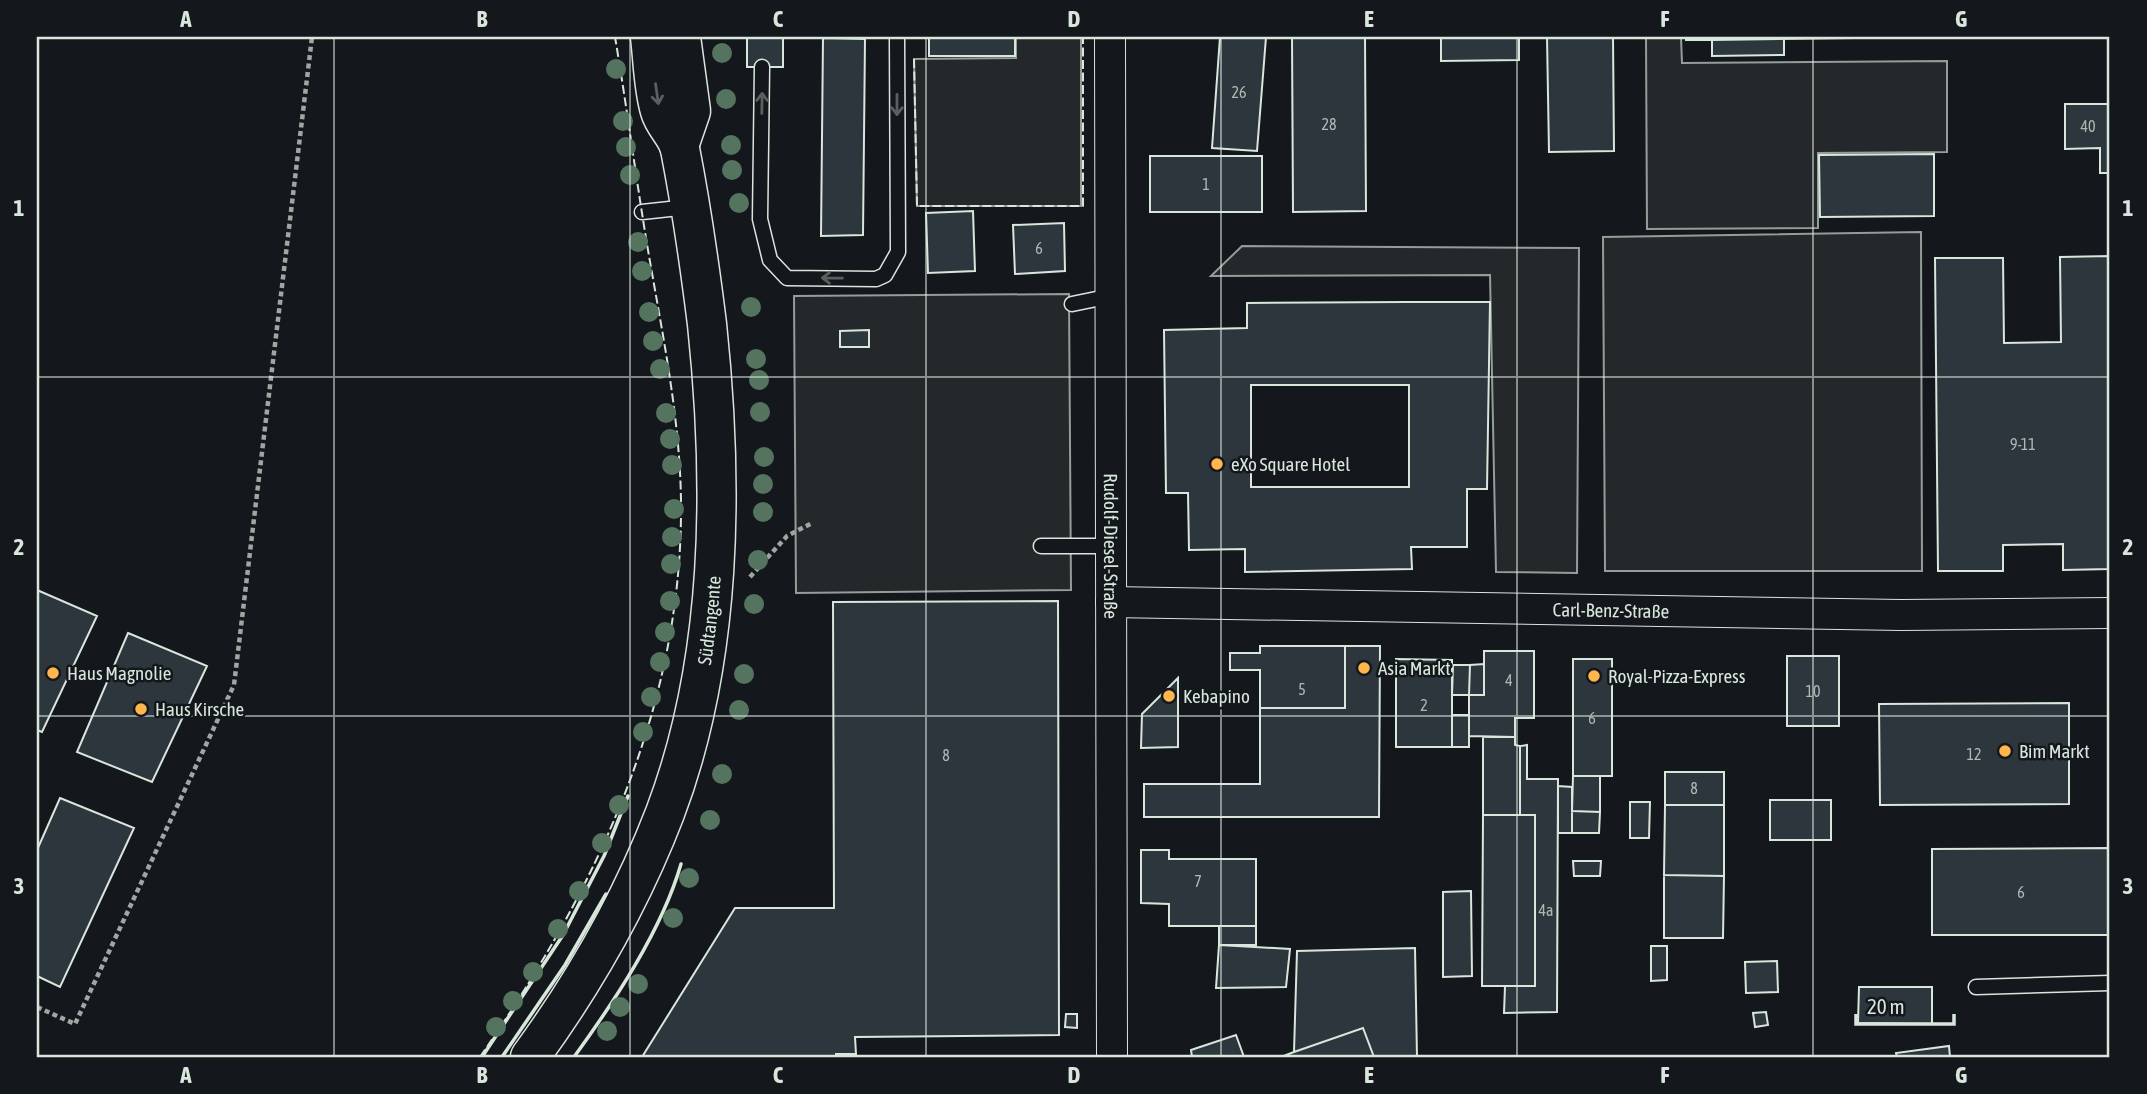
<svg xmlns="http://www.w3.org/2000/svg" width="2147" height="1094" viewBox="0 0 2147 1094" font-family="'Asap Condensed',sans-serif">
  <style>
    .parking { fill: #24282b; stroke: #939e99; stroke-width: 2 }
    .building { fill: #2c363c; stroke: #d8e6dc; stroke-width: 2; fill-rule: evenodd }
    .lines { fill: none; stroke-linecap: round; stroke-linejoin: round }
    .lane-casing { stroke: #d8e6dc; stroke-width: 17 }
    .street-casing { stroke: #d8e6dc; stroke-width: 32 }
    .secondary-casing { stroke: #d8e6dc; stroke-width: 41 }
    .path { stroke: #9da8a2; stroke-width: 4.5; stroke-dasharray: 5 3.5; stroke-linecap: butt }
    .lane { stroke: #14181c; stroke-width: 14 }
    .street { stroke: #14181c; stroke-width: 30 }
    .secondary { stroke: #14181c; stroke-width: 38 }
    .fence { stroke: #d8e6dc; stroke-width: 2; stroke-dasharray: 9 3.5; stroke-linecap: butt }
    .wall { stroke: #d8e6dc; stroke-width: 3.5 }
    .tree { fill: #55745f }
    .oneway { stroke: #59605f }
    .grid { fill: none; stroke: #d8e6dc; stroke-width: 2; stroke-opacity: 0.55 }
    .poi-dot { fill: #ffb74d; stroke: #14181c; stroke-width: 2.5 }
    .labels { text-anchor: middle; stroke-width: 5; stroke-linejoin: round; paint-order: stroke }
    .number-label { font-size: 16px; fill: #adbab4 }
    .poi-label { font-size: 19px; fill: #d8e6dc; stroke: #14181c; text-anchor: start }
    .street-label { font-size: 19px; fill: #d8e6dc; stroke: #14181c }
    .neatline { fill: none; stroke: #d8e6dc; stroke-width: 2.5 }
    .grid-label { font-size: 23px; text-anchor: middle; font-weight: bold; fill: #d8e6dc }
  </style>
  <rect width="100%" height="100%" fill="#14181c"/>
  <path class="parking" d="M1016,37H1081V206H917L914,59L1016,58Z
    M1646,37H1681L1682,63L1947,61V152L1818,153V228L1647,229Z
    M1921,232L1922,571H1605L1603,237Z
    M1242,246L1579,248L1577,573L1496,572L1490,275L1211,276Z
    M1069,294L1071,590L796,593L794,296Z"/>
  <path class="building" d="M747,37H783V67H747Z
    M929,37H1015V56H929Z
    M1220,37H1266L1257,151L1212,148Z
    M1292,37H1365L1366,211L1293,212Z
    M1441,37H1519V60L1441,61Z
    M1547,37H1613L1614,151L1549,152Z
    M1686,37H1932L1712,40H1686Z
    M823,38L865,39L863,235L821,236Z
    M1784,39V55L1712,56V40Z
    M2065,104H2110V173H2100V148L2065,149Z
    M1934,154V216L1820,217L1819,155Z
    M1150,156H1262V212H1150Z
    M973,211L975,271L928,273L926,213Z
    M1064,223L1065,271L1015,274L1013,225Z
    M2110,256V569L2063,570V544L2003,545V571H1938L1935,258H2003L2004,343L2061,342L2060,257Z
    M1406,302H1490L1487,489H1467V547H1411L1412,569L1245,572V549L1189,550L1188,493H1166L1164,330L1247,328V303ZM1251,385H1409V487H1251Z
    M869,330V347H840V331Z
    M37,590L97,616L42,732L37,730Z
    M1058,601L1059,1035L855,1037L856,1054H836V1057H642L735,908H834L833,602Z
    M128,633L207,666L152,782L77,752Z
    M1260,646H1345V708H1260V670H1230V653H1260Z
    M1345,646H1380L1379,817H1144V784H1260V708H1345Z
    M1484,651H1534V718H1515V737L1469,736V695H1484Z
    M1787,656H1839V726H1787Z
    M1396,659L1452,660V747H1396Z
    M1573,659H1612V776H1573Z
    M1484,664V695H1469L1470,665Z
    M1453,665H1470L1469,695H1452Z
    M1178,678V747L1141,748L1142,714Z
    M2069,703V804L1880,805L1879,704Z
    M1452,715H1469V747H1452Z
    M1483,737H1515V745L1520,746V815H1483Z
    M1527,745V779H1558L1557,1012L1504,1013L1505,986H1535V815H1520V746Z
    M1665,772H1724V805H1665Z
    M1573,776H1600V812L1572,811Z
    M1558,786L1572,787V833H1558Z
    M60,798L134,828L60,987L37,976V850Z
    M1770,800H1831V840H1770Z
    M1630,802H1650L1649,838H1630Z
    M1665,805H1724V876L1664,875Z
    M1572,811L1600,812L1599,833H1572Z
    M1483,815H1535V986H1482Z
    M2110,848V935H1932V849Z
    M1141,850H1169V859H1256V926H1169V904L1141,903Z
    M1573,861H1601L1600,876H1574Z
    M1664,875L1724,876L1723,938H1664Z
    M1471,891L1472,976L1443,977V892Z
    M1219,926H1256V945H1219Z
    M1219,945L1290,949L1286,987L1216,988Z
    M1651,946H1667V980L1651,981Z
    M1415,948L1417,1057H1374L1363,1028L1294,1052L1297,951Z
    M1777,961L1778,992L1746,993L1745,962Z
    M1859,987H1932V1024L1858,1023Z
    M1766,1012L1768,1025L1755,1027L1753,1013Z
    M1066,1014H1077V1028L1065,1027Z
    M1363,1028L1374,1057H1281L1294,1052Z
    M1236,1035L1244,1057H1192L1191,1050Z
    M1949,1046L1950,1057H1897L1896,1053Z"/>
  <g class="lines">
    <defs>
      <path id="lane" d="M762,67L760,219L770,260L787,278L876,279L885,275L898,252L897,37
        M642,212L688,207
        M1072,304L1111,296
        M1041,546H1111
        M1976,987L2110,983"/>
      <g id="street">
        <path id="s1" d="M1110,37L1112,1057"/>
        <path id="s2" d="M1111,602L1901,615L2110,613"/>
      </g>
      <g id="secondary">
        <path d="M679,146L691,111L681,37"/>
        <path id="s3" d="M530,1057C584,983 632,899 665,813C723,660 724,485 707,324C700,268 691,205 680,149C677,135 664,125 660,111C653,88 653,61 650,37"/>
      </g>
    </defs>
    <use href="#lane" class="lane-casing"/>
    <use href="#street" class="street-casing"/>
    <use href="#secondary" class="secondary-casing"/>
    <path class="path" d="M750,577L787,536L812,523
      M37,1007L75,1024L234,685L312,37"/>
    <use href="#lane" class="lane"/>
    <use href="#street" class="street"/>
    <use href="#secondary" class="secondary"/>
    <path class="fence" d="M914,59L917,206H1083V37
      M480,1057C592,896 679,717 681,516C682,426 663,338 648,250C636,179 627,108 615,37"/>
    <path class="wall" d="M482,1057L563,935L604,856L628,796
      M502,1057L565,965L606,894
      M574,1057C614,1002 662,930 681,864"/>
  </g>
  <g class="tree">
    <circle cx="722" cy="53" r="10"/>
    <circle cx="616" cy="69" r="10"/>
    <circle cx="726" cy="99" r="10"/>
    <circle cx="623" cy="121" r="10"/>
    <circle cx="731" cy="145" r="10"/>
    <circle cx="626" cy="147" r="10"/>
    <circle cx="732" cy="170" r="10"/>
    <circle cx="630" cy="175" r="10"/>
    <circle cx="739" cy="203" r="10"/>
    <circle cx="638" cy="242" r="10"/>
    <circle cx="642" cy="271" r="10"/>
    <circle cx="751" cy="307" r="10"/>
    <circle cx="649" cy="312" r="10"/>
    <circle cx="653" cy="341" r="10"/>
    <circle cx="756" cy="359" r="10"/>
    <circle cx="660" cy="369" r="10"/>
    <circle cx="759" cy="380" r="10"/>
    <circle cx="760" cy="412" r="10"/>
    <circle cx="666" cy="413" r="10"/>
    <circle cx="670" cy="439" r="10"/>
    <circle cx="764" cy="457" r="10"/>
    <circle cx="672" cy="465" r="10"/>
    <circle cx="763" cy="484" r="10"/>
    <circle cx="674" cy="509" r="10"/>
    <circle cx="763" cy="512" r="10"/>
    <circle cx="672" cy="537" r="10"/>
    <circle cx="758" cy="560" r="10"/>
    <circle cx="671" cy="564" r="10"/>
    <circle cx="670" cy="601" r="10"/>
    <circle cx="754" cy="604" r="10"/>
    <circle cx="665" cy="632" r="10"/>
    <circle cx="660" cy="662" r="10"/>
    <circle cx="744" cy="674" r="10"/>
    <circle cx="651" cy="697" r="10"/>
    <circle cx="739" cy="710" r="10"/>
    <circle cx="643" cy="732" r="10"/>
    <circle cx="722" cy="774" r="10"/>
    <circle cx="619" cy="805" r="10"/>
    <circle cx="710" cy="820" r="10"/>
    <circle cx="602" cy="843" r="10"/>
    <circle cx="689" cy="878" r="10"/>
    <circle cx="579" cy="891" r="10"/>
    <circle cx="673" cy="918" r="10"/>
    <circle cx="558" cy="929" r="10"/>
    <circle cx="533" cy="972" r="10"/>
    <circle cx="638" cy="984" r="10"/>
    <circle cx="513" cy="1001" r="10"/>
    <circle cx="620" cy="1007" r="10"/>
    <circle cx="496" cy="1027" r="10"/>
    <circle cx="607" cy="1031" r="10"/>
  </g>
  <defs><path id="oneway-shaft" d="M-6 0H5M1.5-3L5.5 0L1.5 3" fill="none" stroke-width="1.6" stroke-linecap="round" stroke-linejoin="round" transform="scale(1.75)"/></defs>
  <g class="oneway">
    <use href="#oneway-shaft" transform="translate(657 94) rotate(82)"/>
    <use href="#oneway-shaft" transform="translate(762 103) rotate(-89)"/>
    <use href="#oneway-shaft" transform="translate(897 105) rotate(90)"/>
    <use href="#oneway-shaft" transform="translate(832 278) rotate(-179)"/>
  </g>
  <path class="grid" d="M334,37V1057M630,37V1057M926,37V1057M1221,37V1057M1517,37V1057M1813,37V1057M37,377H2110M37,716H2110"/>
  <g class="poi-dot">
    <circle cx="1217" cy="464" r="7"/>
    <circle cx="1364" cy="668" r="7"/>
    <circle cx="53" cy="673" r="7"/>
    <circle cx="1594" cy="676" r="7"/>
    <circle cx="1169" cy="696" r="7"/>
    <circle cx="141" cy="709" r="7"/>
    <circle cx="2005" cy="751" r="7"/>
  </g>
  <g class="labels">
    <g class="number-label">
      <text x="1239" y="98">26</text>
      <text x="1329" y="130">28</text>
      <text x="2088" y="132">40</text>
      <text x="1206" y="190">1</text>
      <text x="1039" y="254">6</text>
      <text x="2023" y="450">9-11</text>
      <text x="1509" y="686">4</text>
      <text x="1302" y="695">5</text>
      <text x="1813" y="697">10</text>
      <text x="1424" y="711">2</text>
      <text x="1592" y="724">6</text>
      <text x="1974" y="760">12</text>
      <text x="946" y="761">8</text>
      <text x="1694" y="794">8</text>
      <text x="1198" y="887">7</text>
      <text x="2021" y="898">6</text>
      <text x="1546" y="916">4a</text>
    </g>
    <g class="poi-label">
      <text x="1231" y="471">eXo Square Hotel</text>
      <text x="1378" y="675">Asia Markt</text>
      <text x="67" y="680">Haus Magnolie</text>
      <text x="1608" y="683">Royal-Pizza-Express</text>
      <text x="1183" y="703">Kebapino</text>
      <text x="155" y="716">Haus Kirsche</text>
      <text x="2019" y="758">Bim Markt</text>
    </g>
    <g class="street-label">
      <text dy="7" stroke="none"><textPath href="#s1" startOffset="509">Rudolf-Diesel-Straße</textPath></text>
      <text dy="7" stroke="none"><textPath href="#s2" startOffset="500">Carl-Benz-Straße</textPath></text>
      <text dy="7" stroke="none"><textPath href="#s3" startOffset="478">Südtangente</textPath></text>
    </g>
  </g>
  <rect width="2147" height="1094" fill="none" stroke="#14181c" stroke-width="77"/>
  <path d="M1856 1014v10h98v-10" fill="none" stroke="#d8e6dc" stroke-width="3.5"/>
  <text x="1867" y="1014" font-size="21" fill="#d8e6dc" stroke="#14181c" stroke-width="5" paint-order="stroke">20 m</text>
  <rect x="38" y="38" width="2070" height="1018" class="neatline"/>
  <g class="grid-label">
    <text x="186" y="27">A</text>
    <text x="482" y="27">B</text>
    <text x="778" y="27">C</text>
    <text x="1074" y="27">D</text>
    <text x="1369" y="27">E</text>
    <text x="1665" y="27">F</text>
    <text x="1961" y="27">G</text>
    <text x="19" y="216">1</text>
    <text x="2128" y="216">1</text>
    <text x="19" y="555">2</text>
    <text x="2128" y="555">2</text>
    <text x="19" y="894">3</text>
    <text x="2128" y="894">3</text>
    <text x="186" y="1083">A</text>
    <text x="482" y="1083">B</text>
    <text x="778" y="1083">C</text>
    <text x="1074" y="1083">D</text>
    <text x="1369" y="1083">E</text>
    <text x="1665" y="1083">F</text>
    <text x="1961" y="1083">G</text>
  </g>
</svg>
